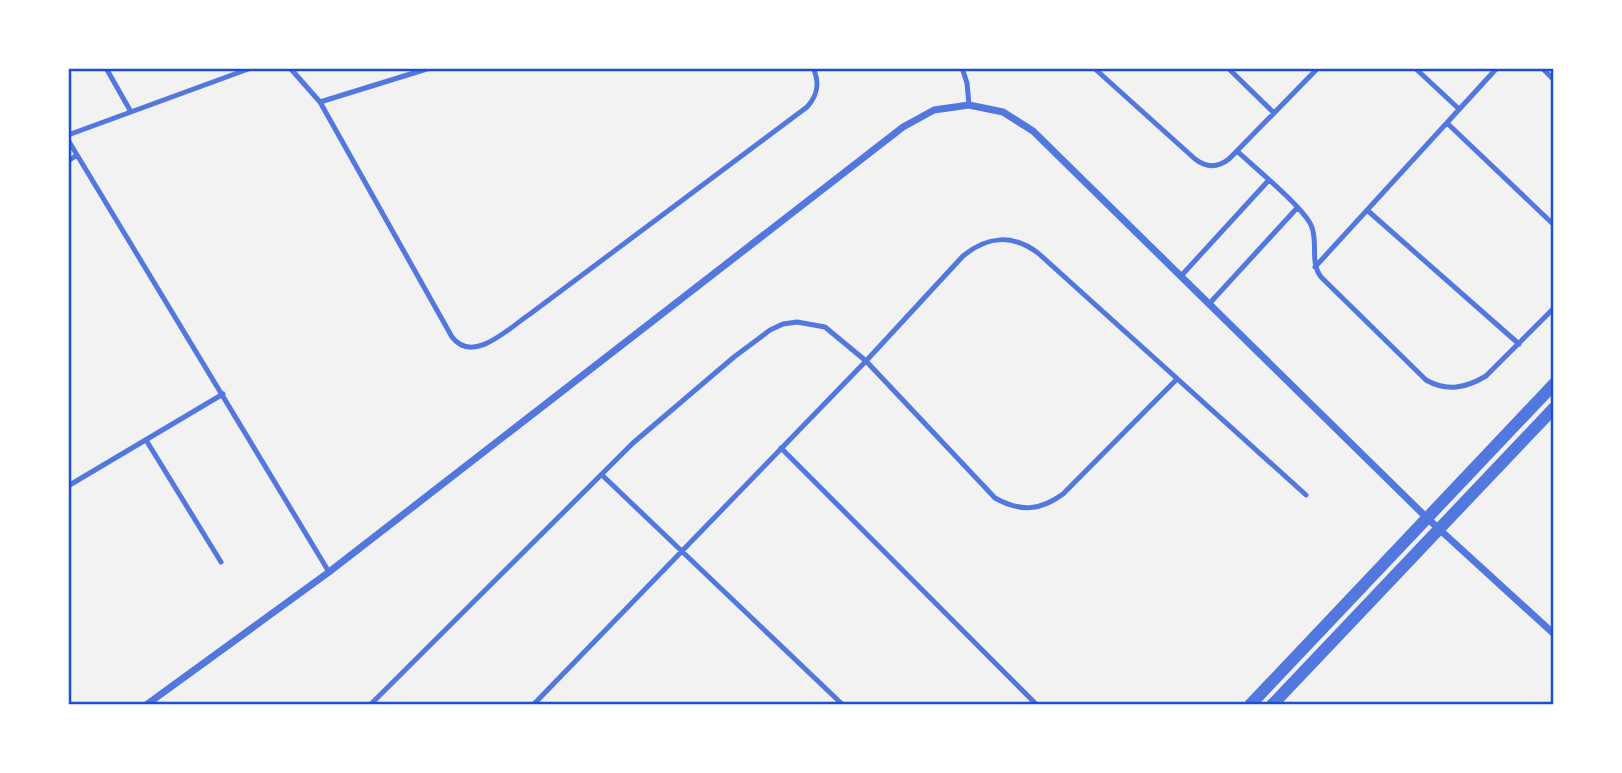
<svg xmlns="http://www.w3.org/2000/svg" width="1622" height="773" viewBox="0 0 1622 773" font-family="Cabin,sans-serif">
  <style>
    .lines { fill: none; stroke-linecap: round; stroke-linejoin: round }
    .service { stroke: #5277de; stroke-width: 5 }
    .minor { stroke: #5277de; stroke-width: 7 }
    .tertiary { stroke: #5277de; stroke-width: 12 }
    .neatline { fill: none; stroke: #1d4ed8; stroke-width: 2.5 }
  </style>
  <rect width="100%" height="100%" fill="#f2f2f2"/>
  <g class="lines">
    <path class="service" d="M106,68L131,112
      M290,68L320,102L452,337C473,365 509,328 530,314L807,107C818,95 820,83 813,68
      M962,68L967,83L969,105
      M1094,68L1195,159C1207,168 1217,168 1229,159L1318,68
      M1228,68L1274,113
      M1415,68L1459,109
      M1542,68L1554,80
      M320,102L430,68
      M1447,123L1554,225
      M68,135L251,68
      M68,140L329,572
      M1237,151C1254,167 1302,206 1311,225C1319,242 1309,261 1321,277L1426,380C1447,392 1466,388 1486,376L1554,308
      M68,161L77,155
      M1367,210L1519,344
      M1315,267L1497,68
      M1181,276L1268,181
      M1209,304L1297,208
      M146,440L221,562
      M781,448L1037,705
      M602,475L843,705
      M68,486L223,394
      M370,705L633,443L734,357L770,330L783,324L797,322L825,327L866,361L995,498C1020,512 1040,511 1063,494L1177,379
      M533,705L866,361L963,256C987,236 1013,234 1038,253L1306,495"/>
    <path class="minor" d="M146,705L329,572L903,127L934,110L969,105L1003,112L1033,131L1427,518L1554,634"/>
    <path class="tertiary" d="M1250,705L1554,384
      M1272,705L1554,408"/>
  </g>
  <rect width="1622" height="773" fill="none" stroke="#ffffff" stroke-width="140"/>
  <rect x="70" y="70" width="1482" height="633" class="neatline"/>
</svg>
